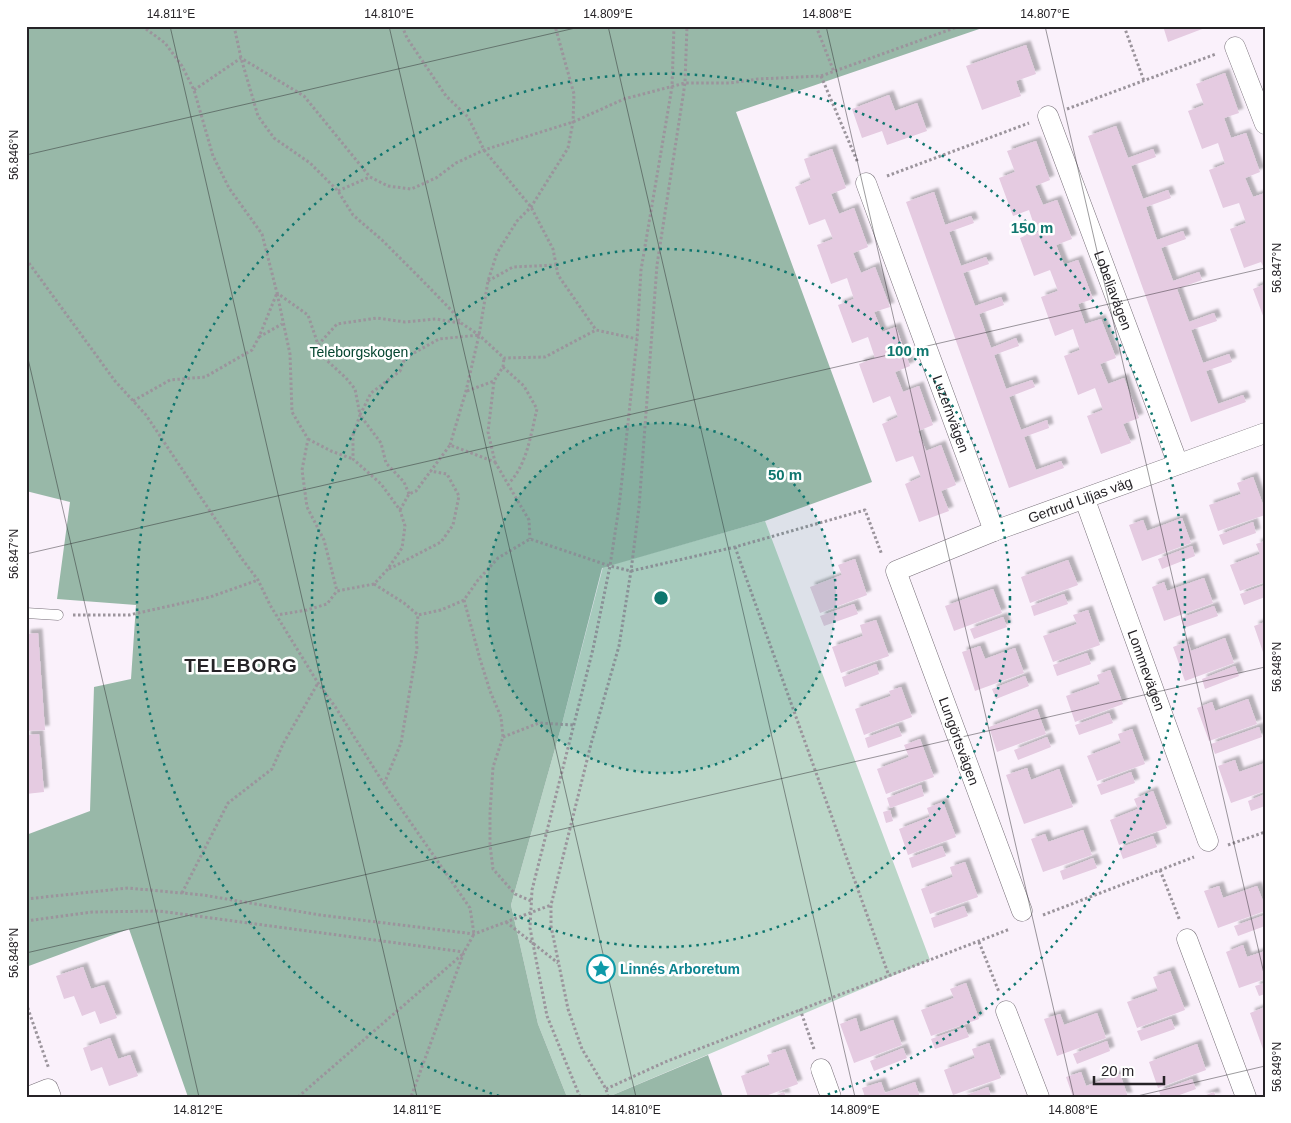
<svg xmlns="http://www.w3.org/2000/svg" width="1291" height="1123" viewBox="0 0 1291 1123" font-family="Helvetica,sans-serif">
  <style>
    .green { fill: #bbd6c8 }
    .forest { fill: #98b8a8 }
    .building { fill: #e5cbe1; filter: url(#shadow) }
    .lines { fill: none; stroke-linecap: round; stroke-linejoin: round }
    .service-casing { stroke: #776f78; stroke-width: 11 }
    .minor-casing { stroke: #776f78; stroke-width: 21 }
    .path { stroke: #9b949c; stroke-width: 3; stroke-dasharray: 2.5 2.5; stroke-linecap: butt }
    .service { stroke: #fff; stroke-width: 10 }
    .minor { stroke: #fff; stroke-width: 20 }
    .ticks { fill: none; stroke: #262327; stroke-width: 1; stroke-opacity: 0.45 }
    .ring { fill: none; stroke: #0f766e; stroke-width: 2.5; stroke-dasharray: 2.5 5 }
    .labels { text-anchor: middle; stroke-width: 5; stroke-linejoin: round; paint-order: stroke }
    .street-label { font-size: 14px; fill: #262327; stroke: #fff }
    .park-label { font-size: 14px; fill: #04442f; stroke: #fff }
    .culture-label { font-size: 14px; font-weight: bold; fill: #0d838f; stroke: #fff; text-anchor: start }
    .district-label { font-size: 19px; font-weight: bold; letter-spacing: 1px; fill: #262327; stroke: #fff }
    .centre { fill: #0f766e; stroke: #fff; stroke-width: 2.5 }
    .ring-label { font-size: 15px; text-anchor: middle; font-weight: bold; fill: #0f766e; stroke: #fff; stroke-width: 5; stroke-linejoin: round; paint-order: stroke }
    .neatline { fill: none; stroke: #262327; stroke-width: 2 }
    .ticks-label { font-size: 12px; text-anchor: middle; fill: #262327 }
  </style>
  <defs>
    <filter id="shadow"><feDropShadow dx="4.5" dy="-4.5" stdDeviation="1" flood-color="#0004"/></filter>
  </defs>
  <rect width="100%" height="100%" fill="#faf1fb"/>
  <path class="green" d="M765,521L930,960L608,1097H567L538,1024L511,905L562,724L603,567Z"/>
  <path class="forest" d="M26,26H988L736,112L872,482L765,521L602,568L562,724L511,905L538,1024L567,1097H188L129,929L26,967V835L90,811L94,687L131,679L136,605L57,599L70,502L26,491Z
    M708,1055L723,1097H608Z"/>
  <path class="building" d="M1163,26H1210L1168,42Z
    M1026,45L1036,74L1016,81L1021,96L982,110L966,66Z
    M1225,73L1239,113L1224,118L1231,138L1246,133L1260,172L1245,178L1253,197L1265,193V270L1261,262L1244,268L1230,229L1246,223L1239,203L1223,208L1209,170L1225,164L1218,143L1202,149L1188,111L1204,105L1196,84Z
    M889,95L895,111L917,103L927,131L887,145L882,131L862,138L852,109Z
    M1116,126L1128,158L1153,149L1156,157L1131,166L1143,199L1168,190L1171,198L1146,207L1157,240L1183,231L1186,239L1161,248L1173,281L1199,272L1202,280L1177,289L1189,322L1214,313L1217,321L1191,330L1203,363L1229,354L1232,362L1206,371L1218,404L1243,395L1246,402L1191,422L1088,136Z
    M1036,141L1050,180L1035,186L1043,205L1057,200L1072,239L1056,245L1064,265L1078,260L1093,299L1078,304L1085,324L1101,319L1116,358L1100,364L1108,384L1124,378L1139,418L1123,424L1131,443L1101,454L1087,416L1103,410L1095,388L1078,395L1064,356L1080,350L1073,329L1055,336L1041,297L1058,291L1050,270L1034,276L1020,238L1036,231L1029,210L1013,216L999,178L1015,172L1007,151Z
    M832,149L846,188L831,194L839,214L854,208L868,247L853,253L861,273L875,267L890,307L874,312L882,332L896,327L910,366L895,372L903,392L919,386L933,425L918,431L926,451L941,445L956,485L941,491L949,511L919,522L905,484L921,477L913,456L896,462L882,424L898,417L890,396L873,403L859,364L875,358L868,337L852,343L838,305L854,299L847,278L831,284L817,245L833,239L825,219L809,225L795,187L811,180L804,159Z
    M934,192L945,225L971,216L974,223L949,232L961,266L986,257L989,264L963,273L975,306L1001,297L1004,305L979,314L991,348L1016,338L1019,346L994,355L1006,389L1032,380L1035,387L1009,397L1021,430L1047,420L1049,428L1024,437L1036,470L1061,461L1064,468L1009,488L906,202Z
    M1265,284V321L1253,289Z
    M1253,477L1265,510V515L1218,531L1209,505L1241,494L1237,483Z
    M1182,518L1191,543L1142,561L1129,525L1143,520L1147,531Z
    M1253,522L1256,533L1223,545L1219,535Z
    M1265,541V582L1240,591L1230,565L1260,554L1256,544Z
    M1192,546L1195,556L1162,569L1158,559Z
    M855,559L867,595L820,613L810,587L842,575L838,565Z
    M1068,560L1078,585L1030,603L1021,577Z
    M1204,578L1213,603L1164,621L1152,587L1164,582L1167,591Z
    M1265,585V597L1244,605L1240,594Z
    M993,589L1002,613L954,631L945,606Z
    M1064,594L1068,604L1034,616L1031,606Z
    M854,604L858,614L824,626L820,616Z
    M1214,606L1218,616L1184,628L1181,618Z
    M1088,610L1100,645L1053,662L1043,636L1077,624L1073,615Z
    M1003,617L1007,627L974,639L970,629Z
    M876,620L889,656L841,673L832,647L863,636L860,625Z
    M1265,622V651L1263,652L1254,626Z
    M38,633L45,730L26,731V634Z
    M1225,638L1234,663L1185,681L1173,647L1188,641L1191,651Z
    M980,646L985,659L1015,648L1024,673L975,691L962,652Z
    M1087,653L1091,664L1057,676L1053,665Z
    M876,664L879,674L845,687L842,677Z
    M1235,666L1239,676L1205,689L1202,679Z
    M1110,670L1123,704L1075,722L1066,696L1100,684L1097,675Z
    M1025,676L1029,686L996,699L992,689Z
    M901,687L912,717L864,735L855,709L891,696L889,691Z
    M1248,699L1257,724L1209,741L1197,708L1212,702L1215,711Z
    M1037,709L1046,734L997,752L989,727Z
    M1109,713L1113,723L1079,735L1075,725Z
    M898,726L902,736L868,748L865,738Z
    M1259,727L1262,737L1215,754L1211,744Z
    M1132,729L1145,764L1097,781L1087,756L1121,743L1118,734Z
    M39,734L44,792L26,794V735Z
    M1047,737L1051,747L1018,760L1014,750Z
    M920,739L934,777L886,794L877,769L909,757L904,745Z
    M1235,760L1239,772L1265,763V791L1231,803L1218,766Z
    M1027,768L1031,780L1059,769L1073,807L1024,824L1006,775Z
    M1131,772L1135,783L1101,795L1097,785Z
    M921,785L924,796L890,808L887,798Z
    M1153,791L1167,828L1119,845L1110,820L1138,809L1134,799Z
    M1265,794V806L1251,811L1248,801Z
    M943,802L956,837L908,855L899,829L930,817L927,808Z
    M890,810L893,821L886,823L883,812Z
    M1083,830L1092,855L1043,872L1031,839L1045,834L1048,842Z
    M1153,836L1157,847L1123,859L1119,848Z
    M942,846L946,856L912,868L909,858Z
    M1093,858L1097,868L1063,880L1060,871Z
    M965,862L978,897L930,914L921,889L953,877L950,867Z
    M1219,886L1223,898L1257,886L1265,906V911L1218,928L1204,891Z
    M964,906L968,916L934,928L931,918Z
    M1265,915V926L1238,936L1234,926Z
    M1243,945L1247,957L1265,951V979L1239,988L1226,952Z
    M83,967L91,989L104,985L117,1018L100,1024L95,1011L82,1016L74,996L64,999L56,976Z
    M1170,971L1185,1010L1137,1028L1127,1002L1158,991L1153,977Z
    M966,983L979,1019L931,1036L921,1010L954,998L950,989Z
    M1265,983V994L1259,996L1255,986Z
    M1265,1007V1048L1263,1049L1250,1013Z
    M1097,1013L1106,1038L1057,1056L1044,1019L1060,1014L1064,1025Z
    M856,1018L860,1032L893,1020L902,1045L854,1063L840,1024Z
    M1171,1019L1175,1029L1141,1041L1137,1031Z
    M965,1027L969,1037L935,1049L931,1039Z
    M110,1038L118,1059L130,1055L138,1076L109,1086L102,1067L91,1071L83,1048Z
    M1107,1041L1110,1051L1077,1064L1073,1054Z
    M989,1043L1001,1078L953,1095L944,1070L975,1058L972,1049Z
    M1197,1044L1206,1070L1158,1088L1149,1062Z
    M903,1048L907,1058L874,1071L870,1061Z
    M785,1049L798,1084L763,1097H748L741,1076L770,1065L767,1055Z
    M1081,1072L1086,1086L1120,1074L1128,1097H1073L1066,1077Z
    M1192,1079L1196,1089L1174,1097H1161L1159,1091Z
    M881,1082L885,1093L915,1082L920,1097H865L862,1088Z
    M988,1087L991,1097H961Z
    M784,1092L786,1097H772Z
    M1214,1092L1216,1097H1201Z"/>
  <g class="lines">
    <defs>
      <path id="service" d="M26,613L58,615"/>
      <g id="minor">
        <path d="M1235,47L1265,124"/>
        <path id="s1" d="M1048,116L1178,464"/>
        <path id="s2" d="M866,183L994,531"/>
        <path id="s3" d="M1085,500L1208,841"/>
        <path id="s4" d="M1022,911L896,571L994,531L1265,433"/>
        <path d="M1187,939L1246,1097"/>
        <path d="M1006,1011L1039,1097"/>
        <path d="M821,1069L831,1097"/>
        <path d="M28,1097L48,1089L51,1097"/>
      </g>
    </defs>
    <use href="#service" class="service-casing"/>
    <use href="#minor" class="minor-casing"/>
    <path class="path" d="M142,26L165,43L182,66L194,90L213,156L229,188L262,234L277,293L308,315L322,356L346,378L355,389L360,415L353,435V459L381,484L400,510L405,526L402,548L387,570L374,584L337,591L327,604L307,610L277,615
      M234,26L241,58L258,116L274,138L310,163L338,191L353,215L382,240L420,278L452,311L461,323L479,335L504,358L545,357L596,330L637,339
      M402,26L407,38L446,96L468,117L484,150L531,207L553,249L558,275L596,330
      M816,26L834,72
      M1124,26L1144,81
      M821,76L858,163
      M194,90L241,58L304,96L370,177
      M1067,109L1216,54
      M887,176L1029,123
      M338,191L370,177L388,186L411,189L436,178L456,163L484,150L573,122L624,99L685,83H730L758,79L821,76L960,26
      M26,259L115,381L146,415L242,559L258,580L270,605L318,683L336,708L384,784L470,908L474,934L464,952L411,1097
      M488,281L513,267L556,265
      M259,337L282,324
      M318,345L337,324L377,318L405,322L436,319L460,323
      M503,367L524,386L537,409C531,433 527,465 509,483
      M467,391L494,381
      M133,401L170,380L205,377L252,350L259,337L277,293L290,354L292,412L308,439L302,470L307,507L324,540L337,591
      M308,439L331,451L353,459
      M450,445L466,391L479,335L488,281L497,253L517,221L531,207L568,148L573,122L574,94L555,26
      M495,462L529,520L530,539
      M409,494L404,482L386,463L381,443L360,415L371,393L400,371L405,358L439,339L479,335
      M400,510L409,494L416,491L450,445L495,462L488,432L494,381L503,367L504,358
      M735,547L889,976
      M389,569L441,542L453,525L459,496L447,474L430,471
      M374,584L404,603L418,615L441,610L464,600L478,580L498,558L530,539L610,566L631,571L735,547L865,510L882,555
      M464,600L480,659L490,691L501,717L503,737L493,767L490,813V845L493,869L515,894L531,901
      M73,615H129L210,597L258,580
      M503,737L539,723L573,725
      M384,784L401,743L417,648L416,635L418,615
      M1228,845L1265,832
      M1160,870L1180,921
      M182,893L228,803L272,769L283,744L318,683
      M26,899L128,888L203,895L320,915L474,934L551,905
      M1043,915L1194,857
      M26,921L92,912L159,911L464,952
      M506,922L558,963
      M979,942L999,992
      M26,1003L49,1069
      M800,1009L814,1049
      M606,1089L665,1062L1010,929
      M298,1097L464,953
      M580,1097L547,1016L530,928L532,890L593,649L610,566L619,507L637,339L641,270L672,87L674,26
      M608,1097L606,1089L582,1049L568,1009L551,926V905L591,744L619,646L631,571L639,507L657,265L685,83L687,26"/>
    <use href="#service" class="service"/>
    <use href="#minor" class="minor"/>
  </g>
  <path class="ticks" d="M170,26L417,1097M389,26L636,1097M608,26L855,1097M826,26L1074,1097M1045,26L1265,978M1264,26L1265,31M26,155L584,26M26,350L199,1097M26,554L1265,268M26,953L1265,667M1133,1097L1265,1066"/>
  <circle cx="661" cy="598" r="175" fill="#0f766e" fill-opacity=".12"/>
  <g class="ring">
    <circle cx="661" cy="598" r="175"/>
    <circle cx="661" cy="598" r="349"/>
    <path d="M499 1096A524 524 0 1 1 823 1096"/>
  </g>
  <defs>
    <symbol id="sight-ring" viewBox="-11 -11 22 22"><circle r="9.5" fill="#fff" stroke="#0f9aa8" stroke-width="1.5"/><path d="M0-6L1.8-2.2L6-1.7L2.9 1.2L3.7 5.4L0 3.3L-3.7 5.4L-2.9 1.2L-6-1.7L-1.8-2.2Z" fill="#0f9aa8"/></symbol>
  </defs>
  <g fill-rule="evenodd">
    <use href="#sight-ring" x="585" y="953" width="32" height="32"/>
  </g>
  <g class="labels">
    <g class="street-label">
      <text dy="5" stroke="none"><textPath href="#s1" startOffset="186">Lobeliavägen</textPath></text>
      <text dy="5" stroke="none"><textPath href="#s2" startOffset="246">Luzernvägen</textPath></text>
      <text dy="5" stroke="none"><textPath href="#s4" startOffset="560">Gertrud Liljas väg</textPath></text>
      <text dy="5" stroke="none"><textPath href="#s3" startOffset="181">Lommevägen</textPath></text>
      <text transform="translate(959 741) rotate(70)" y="5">Lungörtsvägen</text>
    </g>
    <g class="park-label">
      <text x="359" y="357">Teleborgskogen</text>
    </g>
    <g class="culture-label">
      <text x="620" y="974">Linnés Arboretum</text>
    </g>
    <g class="district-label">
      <text x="241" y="672">TELEBORG</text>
    </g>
  </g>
  <circle cx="661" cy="598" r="8" class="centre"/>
  <g class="ring-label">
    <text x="1032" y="233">150 m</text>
    <text x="908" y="356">100 m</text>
    <text x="785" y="480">50 m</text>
  </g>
  <rect width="1291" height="1123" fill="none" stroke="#ffffff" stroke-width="55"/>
  <path d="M1094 1076v8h70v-8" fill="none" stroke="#262327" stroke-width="2.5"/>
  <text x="1101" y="1076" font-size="15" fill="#262327" stroke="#ffffff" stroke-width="4" paint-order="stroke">20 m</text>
  <rect x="28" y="28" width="1236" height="1068" class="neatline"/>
  <g class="ticks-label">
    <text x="171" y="18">14.811°E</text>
    <text x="389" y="18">14.810°E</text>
    <text x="608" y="18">14.809°E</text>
    <text x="827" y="18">14.808°E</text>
    <text x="1045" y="18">14.807°E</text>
    <text transform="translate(14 155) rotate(-90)" y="4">56.846°N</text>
    <text transform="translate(1277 268) rotate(-90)" y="4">56.847°N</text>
    <text transform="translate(14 554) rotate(-90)" y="4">56.847°N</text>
    <text transform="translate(1277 667) rotate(-90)" y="4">56.848°N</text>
    <text transform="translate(14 953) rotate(-90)" y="4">56.848°N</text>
    <text transform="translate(1277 1067) rotate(-90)" y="4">56.849°N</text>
    <text x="198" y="1114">14.812°E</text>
    <text x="417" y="1114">14.811°E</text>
    <text x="636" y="1114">14.810°E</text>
    <text x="855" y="1114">14.809°E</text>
    <text x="1073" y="1114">14.808°E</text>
  </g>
</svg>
